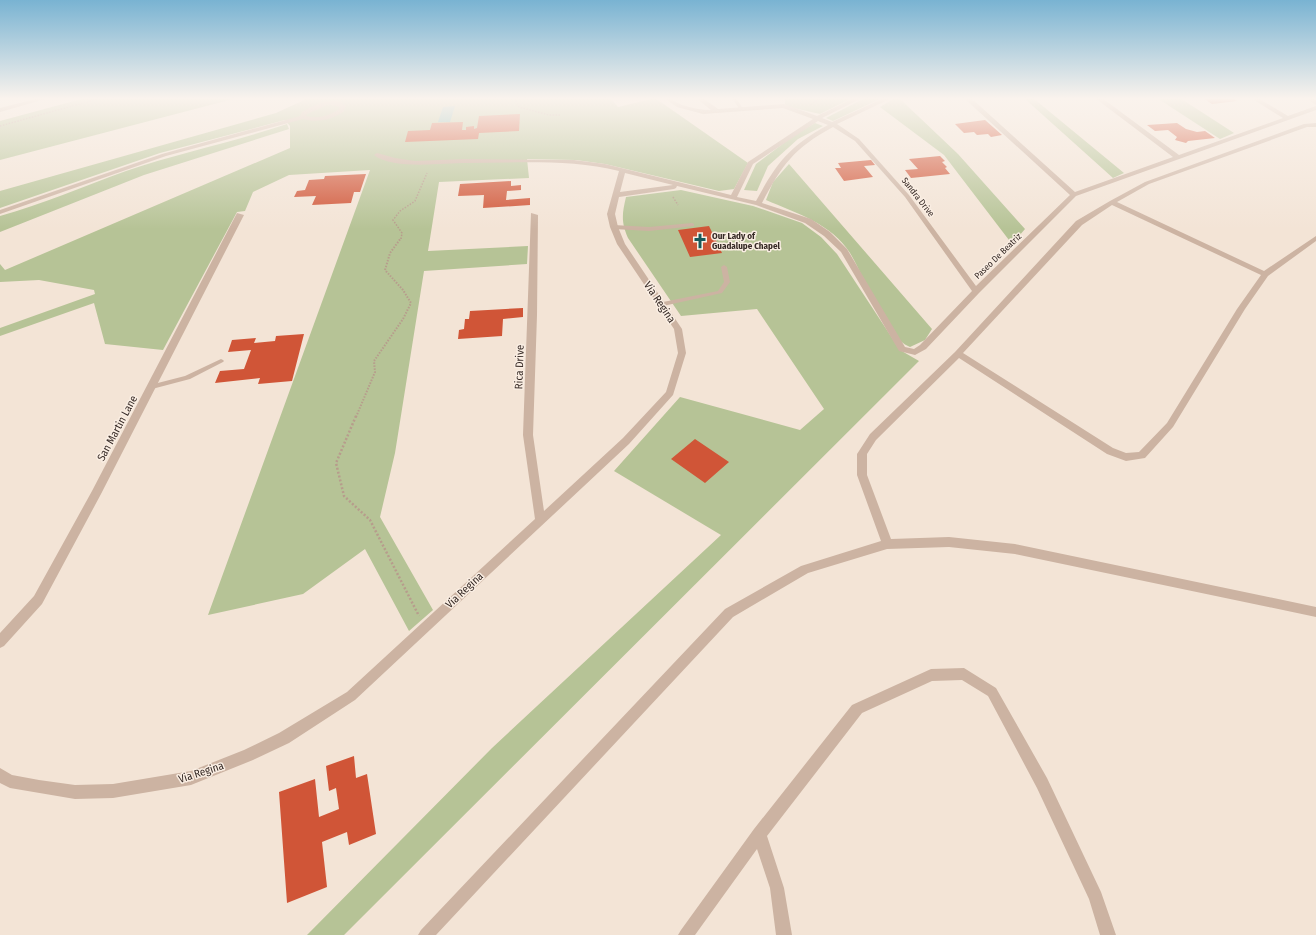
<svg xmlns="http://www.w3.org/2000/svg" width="1316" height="935" viewBox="0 0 1316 935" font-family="'Fira Sans Condensed',sans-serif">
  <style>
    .green { fill: #b6c396 }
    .water { fill: #73b2b1 }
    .building { fill: #d05537 }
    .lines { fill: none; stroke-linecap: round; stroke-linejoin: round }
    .path-far2 { stroke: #b79c8c; stroke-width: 1.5; stroke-dasharray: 1.5 1.5; stroke-linecap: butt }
    .path-far1 { stroke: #b79c8c; stroke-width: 2; stroke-dasharray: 1.5 1.5; stroke-linecap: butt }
    .path { stroke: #b79c8c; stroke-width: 2.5; stroke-dasharray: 2 2; stroke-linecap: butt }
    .service { fill: #ccb3a2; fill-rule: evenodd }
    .minor { fill: #ccb3a2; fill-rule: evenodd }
    .labels { text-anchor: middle; stroke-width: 3; stroke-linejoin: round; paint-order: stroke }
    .far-street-label { font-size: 9px; fill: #352925; stroke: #faeee3 }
    .far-poi-label { font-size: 9px; font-weight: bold; fill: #352925; stroke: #faeee3; text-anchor: start }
    .street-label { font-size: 11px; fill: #352925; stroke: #faeee3 }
  </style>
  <rect width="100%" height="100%" fill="#f3e4d6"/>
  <path class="green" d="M85,98H237L0,160V121Z
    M304,98H610L618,107L655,98L748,163L734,189L719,191L605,164L576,160L527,159L529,178L439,182L428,251L528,246L527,264L424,271L395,453L380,517L433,610L409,631L365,549L303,594L208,615L370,170L289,175L253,192L245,211L237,212L163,350L105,344L94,303L0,336V328L95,294L94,290L39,280L0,282V264L5,270L290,148V126L285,120L160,153L0,208V191L276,113L304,100Z
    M785,98H852L820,114L785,106Z
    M865,98H882L833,121L826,118Z
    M895,98H899L958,154L1025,229L1012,244L944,155L880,107Z
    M1024,98H1033L1124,173L1113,178Z
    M1157,98H1180L1234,133L1220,139Z
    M815,123L823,126L798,139L768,166L757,191L744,190L756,164L793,136Z
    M287,124L289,129L144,175L0,232V216C43,204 84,186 126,171C179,153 234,142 287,124Z
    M789,164L932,329L925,340L910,347C883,336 865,277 850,253C832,224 796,213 766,200L773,182Z
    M681,190L753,206L802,223L821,237L837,254L900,350L919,361L344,935H307L492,748L721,535L614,471L680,397L800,430L824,409L757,309L681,316L628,238C621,222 622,214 626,197Z"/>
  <path class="water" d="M455,106L450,122H438L443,107Z"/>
  <path class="building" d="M1203,98H1232L1237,101L1212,104Z
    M520,114L519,131L479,133L478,139L405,142L408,131L430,130L432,123L463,122L462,130H466V127L474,126V129L477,128L479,116Z
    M985,120L1002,135L991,137L988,134L977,135L974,132L964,133L955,124Z
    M1177,123L1186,129L1197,132L1205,131L1215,138L1188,141L1186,143L1175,140L1177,137L1168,130L1155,131L1147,125Z
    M940,156L945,161L942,162L947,167L945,168L950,174L911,178L905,170L918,169L909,159Z
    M871,160L875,165L864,166L873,177L844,181L835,168H841L838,163Z
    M366,174L360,192H354L351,203L312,205L316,196L294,197L297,191L305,190L309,180L324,179L325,176Z
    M511,181V186L521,185V190L507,191L506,200L530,198V205L483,208L484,195L458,196L460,184Z
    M709,226L722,253L690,257L678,230Z
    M523,308V317L503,319L502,336L458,339L459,330L464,329L465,319H469L470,311Z
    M304,334L292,381L258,384L260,378L215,383L220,371L244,369L251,350L228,352L232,340L256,338L254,343L275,341L276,336Z
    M695,439L729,462L705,483L671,459Z
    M354,756L356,778L367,774L376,834L349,845L347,832L322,842L327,887L287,903L279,792L315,779L319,817L339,809L336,788L329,791L326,766Z"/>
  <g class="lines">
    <path class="path-far2" d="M514,98L519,107L549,115H560
      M811,105L820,98
      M0,126L101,98
      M673,197L678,205
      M401,239L402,233L393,220L400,211L415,201L427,173"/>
    <path class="path-far1" d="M356,417L375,372L374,361L403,319L411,303L403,290L385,270L390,253L401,238"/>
    <path class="path" d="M356,416L336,463L344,496L370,520L419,616"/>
    <path class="service" d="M732,98H736L743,109L742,110H740Z
      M692,223L694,224V226L649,231L614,229L611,227L614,225L649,227Z
      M724,265L727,267L730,282L722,293L663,306L660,304L663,302L718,291L724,282L721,267Z
      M221,359L223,360L224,361L223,362L190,379L152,389L149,387L150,385L185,376Z"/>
    <path class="minor" d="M39,98H49L0,112V108Z
      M664,98C672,98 675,102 682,105C691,108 702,110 711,110L696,98H703L718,109L784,104L817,116L854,98H862L822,118L832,122L884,98H892L837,124L859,139L909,195L976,286L1070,195L964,98H971L1075,192L1173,157L1095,98H1102L1179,155L1283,118L1251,98H1258L1288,116L1316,106V110L1076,196L979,293L926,349L915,355L899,351L841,252L824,236L805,223L756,205L677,186L676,188L674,189L619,197L615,214L618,227L625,244L682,329L686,353L673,395L629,444L355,700L289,743L253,760L191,785L113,798L75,799L10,788L0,783V768L12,775L39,780L75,785L113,784L191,771L244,750L279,733L347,692L535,519L523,435L531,213L538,215L537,315L533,435L544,511L623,438L666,392L678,353L674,329L617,244L610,227L607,214L619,171C570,159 517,163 467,163C442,163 393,170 374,155L377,153L395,158L415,161L464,159L574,160L605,164L731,195L748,162L813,119L783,108L703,114L677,107ZM818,121L828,125C789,146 776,164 756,201L737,197L753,164ZM833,127L855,141L905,197L972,291L920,345L914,349L905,347L847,249L830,232L811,219L762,203C782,165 794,148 833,127ZM625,173L673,185L620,192Z
      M1306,98H1313L1316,100V105Z
      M334,101L341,102L346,106L343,112C331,120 317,123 303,119L166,156L0,214V210L162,154L300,116L302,112C312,106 322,101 334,101ZM329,104L340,107L338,110C328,116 318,119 306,116L307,114Z
      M1316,123V127H1307L1149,184L1117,202L1264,271L1316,236V241L1268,276L1245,309L1173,427L1145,458L1126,461L1107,454L959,358L876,440L867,454V475L891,539L949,537L1015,544L1316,607V617L1015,554L949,547L887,549L808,573L733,617L436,935H418L421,930L725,609L801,566L881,541L857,475V454L859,451L870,434L955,352L1076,221L1110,201L1145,182L1304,124ZM1112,205L1261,275L1237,309L1167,423L1139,452L1126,453L1113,448L963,353L1082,225Z
      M237,213L244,215L101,494L42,604L4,646L0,648V633L34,596L92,491Z
      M964,668L996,688L1047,778L1101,892L1116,935H1100L1089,899L1037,788L988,696L962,680L932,681L862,713L767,836L784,888L792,935H776L770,888L757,849L695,935H678L681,930L754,829L852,705L931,669Z"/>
  </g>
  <linearGradient id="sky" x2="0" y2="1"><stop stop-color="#79b3d2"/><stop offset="0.43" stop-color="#faf3ed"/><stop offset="1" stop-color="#faf3ed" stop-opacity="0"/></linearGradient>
  <rect width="1316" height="229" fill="url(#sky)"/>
  <defs>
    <symbol id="church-bare" viewBox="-9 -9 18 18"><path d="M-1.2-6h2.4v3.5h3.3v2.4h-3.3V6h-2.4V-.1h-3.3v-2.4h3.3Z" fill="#17595a" stroke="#faeee3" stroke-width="2.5" paint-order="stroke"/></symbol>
  </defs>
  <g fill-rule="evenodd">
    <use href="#church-bare" x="689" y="230" width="22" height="22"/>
  </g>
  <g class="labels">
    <g class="far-street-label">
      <text transform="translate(918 197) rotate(52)" y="3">Sandra Drive</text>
      <text transform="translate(998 256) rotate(-44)" y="3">Paseo De Beatriz</text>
    </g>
    <g class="far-poi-label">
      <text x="712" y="239">Our Lady of<tspan x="712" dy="10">Guadalupe Chapel</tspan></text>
    </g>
    <g class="street-label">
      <text transform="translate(660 302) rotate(56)" y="4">Via Regina</text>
      <text transform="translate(519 367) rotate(-88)" y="4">Rica Drive</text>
      <text transform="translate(117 428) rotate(-62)" y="4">San Martin Lane</text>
      <text transform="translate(464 590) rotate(-43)" y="4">Via Regina</text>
      <text transform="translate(201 772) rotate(-18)" y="4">Via Regina</text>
    </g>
  </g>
</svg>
